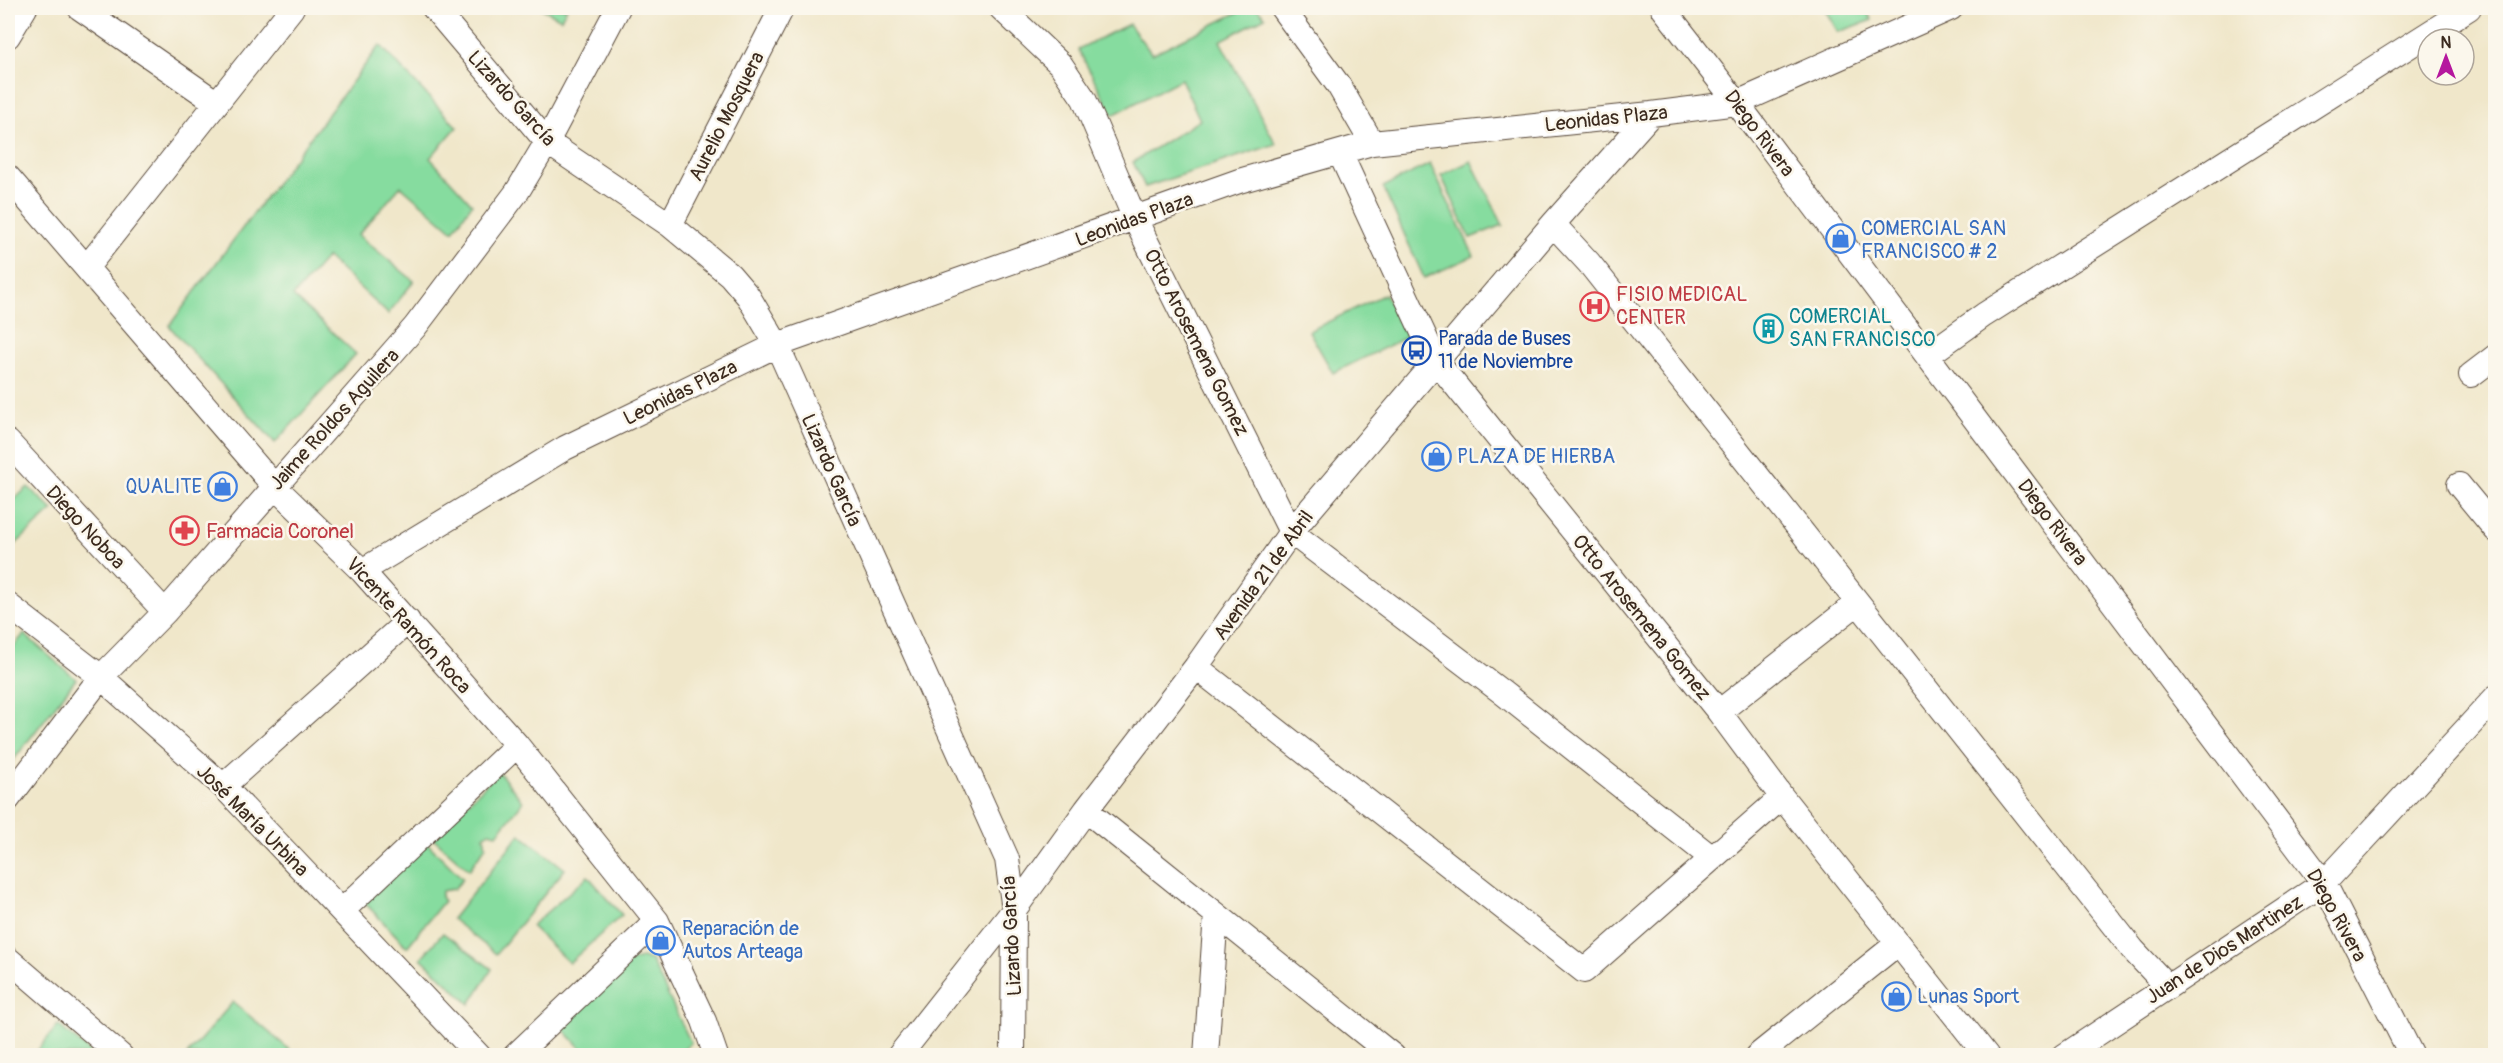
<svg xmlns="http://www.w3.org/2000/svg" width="2503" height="1063" viewBox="0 0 2503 1063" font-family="Pangolin,sans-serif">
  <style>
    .green { fill: #86dc9f; stroke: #60835e; stroke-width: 1.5 }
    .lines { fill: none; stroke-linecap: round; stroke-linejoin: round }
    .minor-casing { stroke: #564638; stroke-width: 26 }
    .minor { stroke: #fff; stroke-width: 24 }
    .labels { text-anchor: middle; stroke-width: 5; stroke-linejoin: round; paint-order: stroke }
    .street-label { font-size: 20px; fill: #3b2a1e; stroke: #fbf7ec }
    .shop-label { font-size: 20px; fill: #366cbe; stroke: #fbf7ec; text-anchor: start }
    .health-label { font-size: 20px; fill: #be3a42; stroke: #fbf7ec; text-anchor: start }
    .culture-label { font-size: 20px; fill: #0d838f; stroke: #fbf7ec; text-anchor: start }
    .transit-label { font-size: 20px; fill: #164399; stroke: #fbf7ec; text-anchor: start }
  </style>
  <rect width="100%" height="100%" fill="#fbf7ec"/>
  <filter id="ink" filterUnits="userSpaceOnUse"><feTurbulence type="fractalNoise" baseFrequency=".0167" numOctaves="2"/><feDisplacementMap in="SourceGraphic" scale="12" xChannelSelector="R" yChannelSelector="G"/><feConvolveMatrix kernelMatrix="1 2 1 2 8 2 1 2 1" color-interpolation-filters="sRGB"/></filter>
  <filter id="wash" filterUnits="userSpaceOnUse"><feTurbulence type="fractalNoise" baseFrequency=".008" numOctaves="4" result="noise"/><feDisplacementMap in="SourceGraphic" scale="24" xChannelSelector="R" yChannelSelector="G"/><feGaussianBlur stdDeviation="1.35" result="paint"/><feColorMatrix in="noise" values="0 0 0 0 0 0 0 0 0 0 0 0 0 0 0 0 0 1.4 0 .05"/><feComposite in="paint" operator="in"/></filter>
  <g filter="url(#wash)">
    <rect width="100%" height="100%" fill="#f0e7ca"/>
    <path class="green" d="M541,8H567L561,19Z
      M1247,8H1257L1265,17L1220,41L1276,144L1145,187L1133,162L1200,120L1181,79L1113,115L1078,49L1129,24L1152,54Z
      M1824,8H1865L1872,20L1838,32Z
      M380,45L457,127L430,158L472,204L453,231L401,186L358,235L414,281L388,314L327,257L293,296L356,354L275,443L169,326Z
      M1471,161L1503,225L1470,238L1441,175Z
      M1430,164L1474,256L1424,278L1383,187Z
      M1385,294L1407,337L1333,373L1309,331Z
      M28,487L53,510L8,551V505Z
      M24,634L76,679L8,767V653Z
      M499,772L523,802L497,834L489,832L484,836L486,846L469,870L432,837Z
      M520,834L565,869L496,954L452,919Z
      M427,843L463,879L454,889L442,891L441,897L444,901L407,947L364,902Z
      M588,876L622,915L569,963L531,926Z
      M443,933L492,969L470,1004L421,958Z
      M641,958L651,960L691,1043L677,1055H587L562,1028L631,961Z
      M233,1002L296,1055H187Z
      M58,1025L94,1055H34Z"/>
  </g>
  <g filter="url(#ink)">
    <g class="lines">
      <defs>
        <path id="minor" d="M80,8L217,103
          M434,8L547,142L670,225L730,275L748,296L777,345L1007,859L1014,910L1013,1056
          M1001,8L1061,65L1084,99L1135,219L1291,532L1503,693L1712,858
          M1282,8L1339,86L1372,143
          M1663,8L1737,103L2324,883L2412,1056
          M8,36L25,8
          M1340,153L1436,361L1719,712L1782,797L1987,1056
          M8,177L274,486L362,571L517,745L657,921L704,1021L716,1056
          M1553,224L1589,263L2133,950L2167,986
          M670,225L782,8
          M87,267L292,8
          M1928,355L1984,315L2469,8
          M2471,375L2496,356
          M8,442L165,612
          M2459,485L2496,530
          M362,571L565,448L777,345L1239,181L1372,143L1651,114L1737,103L1951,8
          M8,605L101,677L223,786L479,1056
          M1196,667L1584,971L1782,797
          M1719,712L1856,604
          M223,786L408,621
          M8,799L101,677L165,612L415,327L517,192L547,142L618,8
          M1086,810L1393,1056
          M343,910L517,745
          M8,959L121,1056
          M515,1056L657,921
          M899,1056L1014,910L1086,810L1196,667L1291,532L1553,224L1651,114
          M1206,1056L1216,914
          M1757,1056L1897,944
          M2064,1056L2324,883L2496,697"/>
      </defs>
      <use href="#minor" class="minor-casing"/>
      <use href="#minor" class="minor"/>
    </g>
  </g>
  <defs>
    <symbol id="shop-ring" viewBox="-11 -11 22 22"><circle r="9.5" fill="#fbf7ec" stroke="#3f7fe0" stroke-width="1.5"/><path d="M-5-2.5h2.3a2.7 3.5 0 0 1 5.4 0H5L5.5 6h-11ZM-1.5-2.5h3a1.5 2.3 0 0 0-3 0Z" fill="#3f7fe0"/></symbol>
    <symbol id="hospital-ring" viewBox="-11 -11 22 22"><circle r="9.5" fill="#fbf7ec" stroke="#e0444e" stroke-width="1.5"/><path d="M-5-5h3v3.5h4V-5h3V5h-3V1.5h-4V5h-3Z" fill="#e0444e"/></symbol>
    <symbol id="building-ring" viewBox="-11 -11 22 22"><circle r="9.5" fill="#fbf7ec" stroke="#0f9aa8" stroke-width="1.5"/><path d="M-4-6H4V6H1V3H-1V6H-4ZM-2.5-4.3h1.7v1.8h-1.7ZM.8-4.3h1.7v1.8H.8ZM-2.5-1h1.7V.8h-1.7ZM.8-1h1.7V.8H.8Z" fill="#0f9aa8"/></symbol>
    <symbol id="bus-ring" viewBox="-11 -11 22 22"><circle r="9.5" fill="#fbf7ec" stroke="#1a4fb4" stroke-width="1.5"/><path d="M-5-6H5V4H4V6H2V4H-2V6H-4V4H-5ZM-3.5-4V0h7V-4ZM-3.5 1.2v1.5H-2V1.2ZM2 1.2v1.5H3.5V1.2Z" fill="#1a4fb4"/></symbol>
    <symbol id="pharmacy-ring" viewBox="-11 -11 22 22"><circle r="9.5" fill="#fbf7ec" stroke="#e0444e" stroke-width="1.5"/><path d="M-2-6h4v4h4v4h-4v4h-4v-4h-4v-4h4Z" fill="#e0444e"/></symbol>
  </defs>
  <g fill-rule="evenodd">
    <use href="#shop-ring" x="1824" y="222" width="33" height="33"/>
    <use href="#hospital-ring" x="1578" y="290" width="33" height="33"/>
    <use href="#building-ring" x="1752" y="312" width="33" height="33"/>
    <use href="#bus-ring" x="1400" y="334" width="33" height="33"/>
    <use href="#shop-ring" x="1420" y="440" width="33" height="33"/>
    <use href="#shop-ring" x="206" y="470" width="33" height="33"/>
    <use href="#pharmacy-ring" x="168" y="514" width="33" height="33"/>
    <use href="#shop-ring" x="644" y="924" width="33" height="33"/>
    <use href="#shop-ring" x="1880" y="980" width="33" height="33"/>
  </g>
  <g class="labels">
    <g class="street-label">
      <text transform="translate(512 98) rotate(48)" y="7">Lizardo García</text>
      <text transform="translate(726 116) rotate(-63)" y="7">Aurelio Mosquera</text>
      <text transform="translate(1606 118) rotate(-6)" y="7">Leonidas Plaza</text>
      <text transform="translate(1760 133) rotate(53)" y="7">Diego Rivera</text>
      <text transform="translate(1134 219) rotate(-20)" y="7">Leonidas Plaza</text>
      <text transform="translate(1197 342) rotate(63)" y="7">Otto Arosemena Gomez</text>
      <text transform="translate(680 392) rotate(-26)" y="7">Leonidas Plaza</text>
      <text transform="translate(334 419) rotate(-48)" y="7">Jaime Roldos Aguilera</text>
      <text transform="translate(832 470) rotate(66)" y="7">Lizardo García</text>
      <text transform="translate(2053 522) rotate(53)" y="7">Diego Rivera</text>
      <text transform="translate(86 527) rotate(47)" y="7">Diego Noboa</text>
      <text transform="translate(1263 575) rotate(-54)" y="7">Avenida 21 de Abril</text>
      <text transform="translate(1642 617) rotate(51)" y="7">Otto Arosemena Gomez</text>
      <text transform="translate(409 625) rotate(48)" y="7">Vicente Ramón Roca</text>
      <text transform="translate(253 820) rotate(45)" y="7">José María Urbina</text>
      <text transform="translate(2337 915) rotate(61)" y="7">Diego Rivera</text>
      <text transform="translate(1011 936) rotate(-93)" y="7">Lizardo García</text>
      <text transform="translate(2224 949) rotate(-33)" y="7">Juan de Dios Martinez</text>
    </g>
    <g class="shop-label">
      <text x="1861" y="235">COMERCIAL SAN<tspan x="1861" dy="23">FRANCISCO # 2</tspan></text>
      <text x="1457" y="463">PLAZA DE HIERBA</text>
      <text x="202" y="493" text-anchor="end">QUALITE</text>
      <text x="682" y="935">Reparación de<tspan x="682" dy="23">Autos Arteaga</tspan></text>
      <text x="1917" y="1003">Lunas Sport</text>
    </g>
    <g class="health-label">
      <text x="1616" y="301">FISIO MEDICAL<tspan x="1616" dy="23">CENTER</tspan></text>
      <text x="206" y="538">Farmacia Coronel</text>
    </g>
    <g class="culture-label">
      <text x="1789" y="323">COMERCIAL<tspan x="1789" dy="23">SAN FRANCISCO</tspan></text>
    </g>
    <g class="transit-label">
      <text x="1438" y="345">Parada de Buses<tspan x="1438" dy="23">11 de Noviembre</tspan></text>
    </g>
  </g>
  <rect width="2503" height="1063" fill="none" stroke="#fbf7ec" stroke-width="30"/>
  <g transform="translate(2446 57)"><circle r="28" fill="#fbf7ec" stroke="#aea59a" stroke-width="1.5"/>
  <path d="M0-4.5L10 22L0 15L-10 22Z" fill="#b5179e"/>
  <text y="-9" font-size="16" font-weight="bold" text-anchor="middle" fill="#3b2a1e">N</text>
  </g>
</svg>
